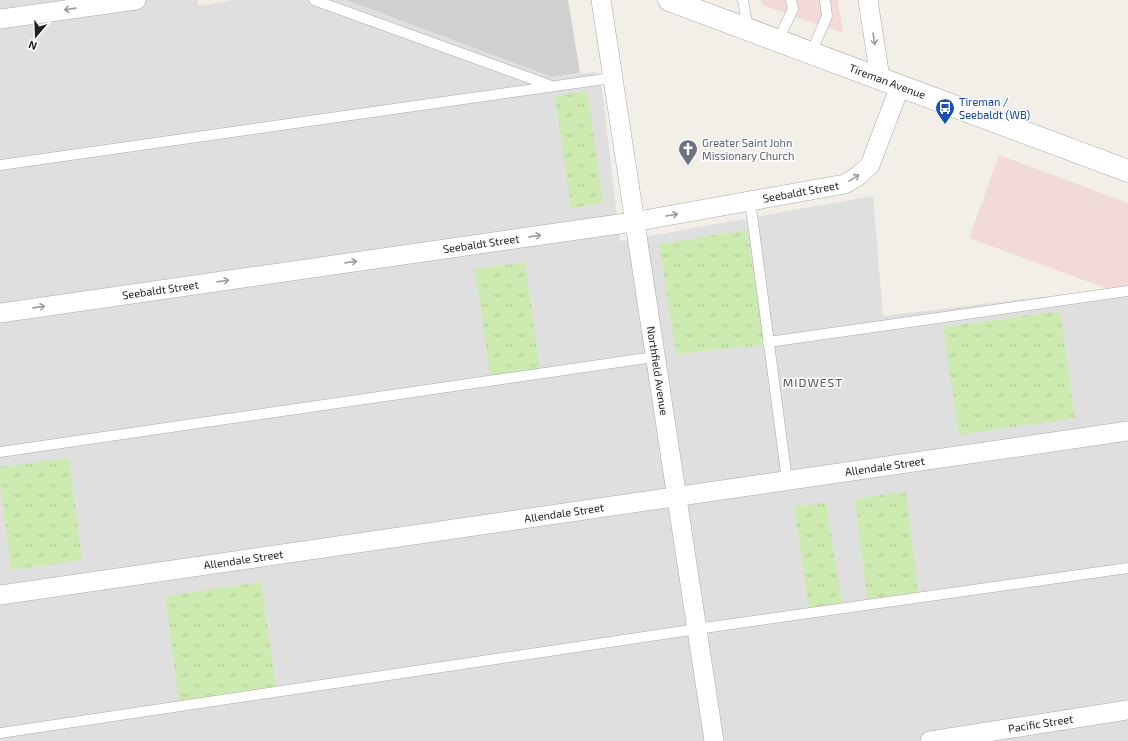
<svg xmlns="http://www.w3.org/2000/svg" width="1128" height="741" viewBox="0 0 1128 741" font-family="'Exo 2',sans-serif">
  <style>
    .residential { fill: #e0dfdf }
    .commercial { fill: #f2dad9 }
    .religious { fill: #d0d0d0 }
    .grass { fill: url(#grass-tufts) }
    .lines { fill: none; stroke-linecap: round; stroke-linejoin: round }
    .service-casing { stroke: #a9a9a9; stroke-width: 11 }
    .minor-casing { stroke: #a9a9a9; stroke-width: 20 }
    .tertiary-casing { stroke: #a9a9a9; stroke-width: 23 }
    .service { stroke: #fff; stroke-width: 10 }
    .minor { stroke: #fff; stroke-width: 19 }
    .tertiary { stroke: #fff; stroke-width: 22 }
    .oneway { stroke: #9c9c9c }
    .labels { text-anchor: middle; stroke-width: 3; stroke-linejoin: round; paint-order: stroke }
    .street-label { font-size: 11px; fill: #222; stroke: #fff }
    .transit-label { font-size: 11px; fill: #164399; stroke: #fff; text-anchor: start }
    .worship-label { font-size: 11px; fill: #5b616d; stroke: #fff; text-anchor: start }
    .neighbourhood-label { font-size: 12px; letter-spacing: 1px; fill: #555; stroke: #fff }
  </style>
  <defs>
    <pattern id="grass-tufts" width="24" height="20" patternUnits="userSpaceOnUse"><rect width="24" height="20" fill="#cdebb0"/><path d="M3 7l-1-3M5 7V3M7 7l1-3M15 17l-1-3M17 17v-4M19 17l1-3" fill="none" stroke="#b0c997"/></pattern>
  </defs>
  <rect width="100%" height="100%" fill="#f2efe9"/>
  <path class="residential" d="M0,0H198V6L234,0H346L552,77L596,72L602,88L620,241L873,196L883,316L1128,287V741H0Z"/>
  <path class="commercial" d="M761,0H838L843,33L762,5Z
    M999,155L1128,203V287L1111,290L969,238Z"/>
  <path class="religious" d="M346,0H568L580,73L552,77Z"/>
  <path class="grass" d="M587,91L603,203L571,208L555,96Z
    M747,230L764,345L676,354L659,244Z
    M525,262L540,369L490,376L475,269Z
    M1060,311L1075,418L959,435L943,327Z
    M69,458L82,560L11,570L0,483V467Z
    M906,492L918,593L867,599L855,498Z
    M826,502L842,605L809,610L794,507Z
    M261,582L276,687L179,701L165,596Z"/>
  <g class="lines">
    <defs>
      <path id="service" d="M314,0L549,85
        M743,0L748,29
        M778,40L793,9L791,0
        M811,53L827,16L825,0
        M0,165L612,78
        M750,200L787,480
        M768,342L1128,291
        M0,452L654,357
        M0,733L697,629L1128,568"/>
      <g id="minor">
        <path id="s1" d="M601,0L714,741"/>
        <path d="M868,0L880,78"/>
        <path d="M0,19L136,0"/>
        <path id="s2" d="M0,313L633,222L845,184L858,176L870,165L900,86"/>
        <path id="s3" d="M0,595L1128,431"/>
        <path id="s4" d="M930,741L1128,710"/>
      </g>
      <g id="tertiary">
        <path id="s5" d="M669,0L1128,171"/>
      </g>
    </defs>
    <use href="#service" class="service-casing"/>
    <use href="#minor" class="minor-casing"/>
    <use href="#tertiary" class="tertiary-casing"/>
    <use href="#service" class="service"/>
    <use href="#minor" class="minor"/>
    <use href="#tertiary" class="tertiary"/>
  </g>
  <defs><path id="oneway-shaft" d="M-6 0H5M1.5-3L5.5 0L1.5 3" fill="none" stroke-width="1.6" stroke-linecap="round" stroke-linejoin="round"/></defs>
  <g class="oneway">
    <use href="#oneway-shaft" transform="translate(70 9) rotate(172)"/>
    <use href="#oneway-shaft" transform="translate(874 39) rotate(81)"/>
    <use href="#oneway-shaft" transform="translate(854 178) rotate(-32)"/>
    <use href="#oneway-shaft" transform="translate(672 215) rotate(-10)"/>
    <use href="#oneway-shaft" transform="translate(535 236) rotate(-8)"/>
    <use href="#oneway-shaft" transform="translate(351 262) rotate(-8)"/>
    <use href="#oneway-shaft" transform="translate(223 281) rotate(-8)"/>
    <use href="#oneway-shaft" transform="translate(39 307) rotate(-8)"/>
  </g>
  <defs>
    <symbol id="bus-pin" viewBox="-11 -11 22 30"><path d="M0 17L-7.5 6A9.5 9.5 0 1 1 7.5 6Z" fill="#1a4fb4" stroke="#fff"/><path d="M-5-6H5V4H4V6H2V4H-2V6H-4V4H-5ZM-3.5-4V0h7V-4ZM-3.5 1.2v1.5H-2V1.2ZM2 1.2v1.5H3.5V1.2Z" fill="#fff"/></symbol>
    <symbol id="church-pin" viewBox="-11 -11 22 30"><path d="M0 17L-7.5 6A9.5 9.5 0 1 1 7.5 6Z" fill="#6b7280" stroke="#fff"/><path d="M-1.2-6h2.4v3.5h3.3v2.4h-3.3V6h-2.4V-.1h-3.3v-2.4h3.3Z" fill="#fff"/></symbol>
  </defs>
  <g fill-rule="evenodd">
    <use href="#bus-pin" x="934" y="97" width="22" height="30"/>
    <use href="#church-pin" x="677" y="138" width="22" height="30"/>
  </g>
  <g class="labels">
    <g class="street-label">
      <text dy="4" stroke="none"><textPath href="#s5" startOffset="233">Tireman Avenue</textPath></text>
      <text dy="4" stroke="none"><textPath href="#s2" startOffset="810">Seebaldt Street</textPath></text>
      <text dy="4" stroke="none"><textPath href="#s2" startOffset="486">Seebaldt Street</textPath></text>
      <text dy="4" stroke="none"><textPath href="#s2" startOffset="162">Seebaldt Street</textPath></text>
      <text dy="4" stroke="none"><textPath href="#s1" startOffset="375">Northfield Avenue</textPath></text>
      <text dy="4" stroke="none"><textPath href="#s3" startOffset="894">Allendale Street</textPath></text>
      <text dy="4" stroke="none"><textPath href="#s3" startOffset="570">Allendale Street</textPath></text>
      <text dy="4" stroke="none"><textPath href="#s3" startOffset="246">Allendale Street</textPath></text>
      <text dy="4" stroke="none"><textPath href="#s4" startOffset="112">Pacific Street</textPath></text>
    </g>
    <g class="transit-label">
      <text x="959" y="106">Tireman /<tspan x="959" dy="13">Seebaldt (WB)</tspan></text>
    </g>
    <g class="worship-label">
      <text x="702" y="147">Greater Saint John<tspan x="702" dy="13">Missionary Church</tspan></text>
    </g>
    <g class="neighbourhood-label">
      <text x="813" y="387">MIDWEST</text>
    </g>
  </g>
  <g transform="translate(36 36) rotate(199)" stroke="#ffffff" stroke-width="3" paint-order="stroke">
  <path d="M0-3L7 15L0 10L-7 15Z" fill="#222222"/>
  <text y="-6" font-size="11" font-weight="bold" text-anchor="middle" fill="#222222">N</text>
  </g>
</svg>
